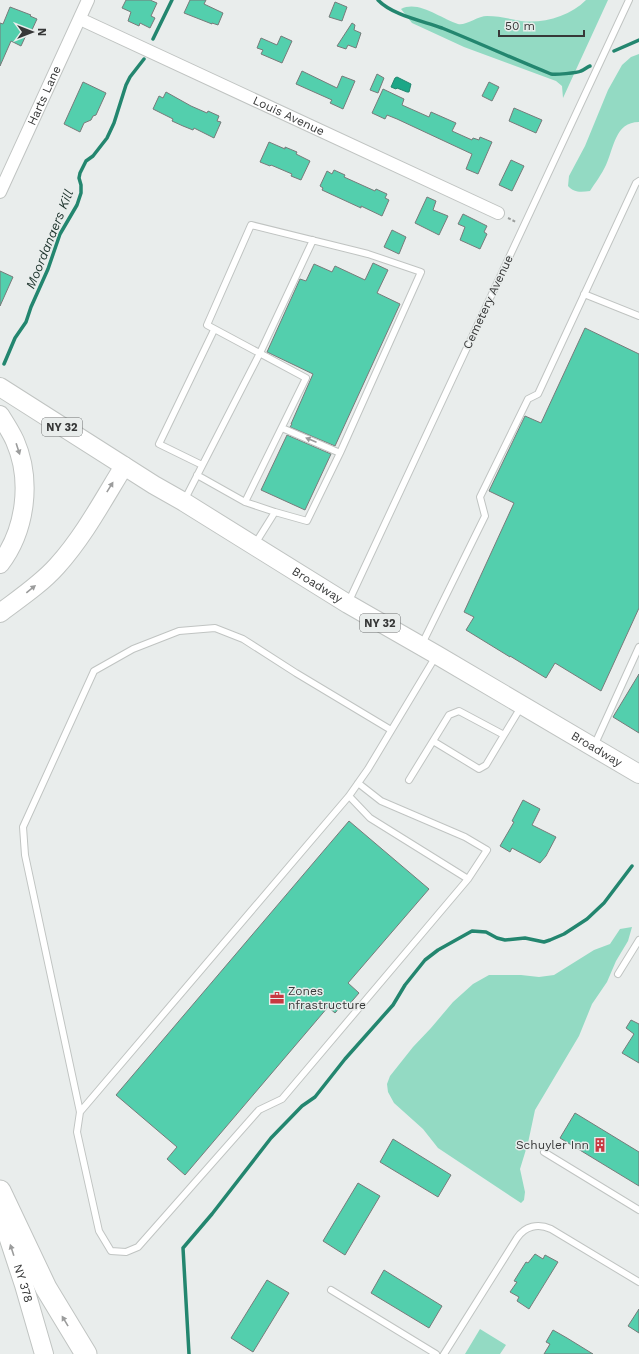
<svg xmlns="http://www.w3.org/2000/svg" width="639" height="1354" viewBox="0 0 639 1354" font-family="'Work Sans',sans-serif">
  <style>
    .green { fill: #93dac3 }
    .water { fill: #1ba787; stroke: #23866f }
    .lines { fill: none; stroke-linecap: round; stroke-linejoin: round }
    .stream { stroke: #23866f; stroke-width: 3.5 }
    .building { fill: #53cfad; stroke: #777b7a }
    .service-casing { stroke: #c0c4c2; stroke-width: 8 }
    .minor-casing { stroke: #c0c4c2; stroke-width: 14 }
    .primary-casing { stroke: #c0c4c2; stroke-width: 20 }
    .motorway-casing { stroke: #c0c4c2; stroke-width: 23 }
    .path { stroke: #9b9e9d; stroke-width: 2; stroke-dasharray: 3 2; stroke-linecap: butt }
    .service { stroke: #fff; stroke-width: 6 }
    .minor { stroke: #fff; stroke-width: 12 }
    .primary { stroke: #fff; stroke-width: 18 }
    .motorway { stroke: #fff; stroke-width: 21 }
    .oneway { fill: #9b9c9c }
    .labels { text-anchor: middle; stroke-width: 3; stroke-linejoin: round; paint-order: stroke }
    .shield { fill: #e9edec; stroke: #6c6e6e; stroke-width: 1 }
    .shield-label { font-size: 11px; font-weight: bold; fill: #373838 }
    .street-label { font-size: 12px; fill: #373838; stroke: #e9edec }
    .poi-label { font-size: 12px; fill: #373838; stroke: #e9edec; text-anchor: start }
    .water-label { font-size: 13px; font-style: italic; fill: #1c322b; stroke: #e9edec }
  </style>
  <rect width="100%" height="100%" fill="#e9edec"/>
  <path class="green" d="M586,0H608L563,98L562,86L556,81L464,47L412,23L401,9C419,0 441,19 458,24C465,26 478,16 487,16C499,16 510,19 521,21C543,24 570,16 586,0Z
    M639,54V122C615,122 614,148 606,165C602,174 595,183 590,191C581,192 574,193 568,186L569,176L585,146L608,90L622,65L631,57Z
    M632,927L628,941L616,961L607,982L592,1004L579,1036L535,1110L528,1143L520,1169L525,1192L524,1200L521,1203L438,1148L423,1129L394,1103L388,1092L387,1084L390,1076L413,1047L431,1028L453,1002L473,984L489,975H521L539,977L554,975L594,950L610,944L620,929Z
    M480,1329L506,1345L500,1354H465Z"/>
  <path class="water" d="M397,77L411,84L409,92H407L397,88L396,89L391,87L395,78Z"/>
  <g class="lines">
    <path class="stream" d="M378,0C392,15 423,21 442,28C479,43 514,59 551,74C555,75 577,73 581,71C584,70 587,67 590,66
      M153,39L172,0
      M614,51L639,40
      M4,364L15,338L26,322L31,307L48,269L60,234L77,205L81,193V185L79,178L80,173L86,161L93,156L107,138L114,123L126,85L130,77L144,59
      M189,1354L183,1248L212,1214L271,1138L302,1106L315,1097L345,1059L393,1005L405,985L425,960L438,950L472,931L486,932L497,938L505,940L525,938L544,942L550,940L564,934L587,919L604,903L632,866"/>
  </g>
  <path class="building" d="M126,0H150L157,3L151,16L155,18L150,28L140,23L139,26L128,21L131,12L122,8Z
    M190,0H206L204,4L223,13L218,25L212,23V24L184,13Z
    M335,2L347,7L342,21L329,17Z
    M10,7L31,15L30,16L37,19L31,32L28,31L21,46L11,41L0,66V23L3,24Z
    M352,23L355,25L354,30L361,33L356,48L348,45L346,49L337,46Z
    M281,36L292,41L282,63L261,54L263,50L257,48L261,38L277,45Z
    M302,71L337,88L342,76L355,81L343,109L330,103L332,100L296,84Z
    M377,74L384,78L378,93L370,90Z
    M83,82L106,93L96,115L93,116L91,120L84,123L80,132L64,124Z
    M489,82L499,87L492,101L482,96Z
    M383,89L404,99L402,105L429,117L431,112L456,123L452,131L472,140L473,138L479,140L480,137L492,142L478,174L466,169L472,154L397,119L387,115L385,119L372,113Z
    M166,92L191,106L207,113L208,111L219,116L217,121L221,122L214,138L194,128L193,130L183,126L172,121L173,119L153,109L159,96L163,98Z
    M514,108L542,120L536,133L509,121Z
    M269,142L285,149V147L297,152L296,154L310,161L301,180L291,176L292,174L271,165L270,166L260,162Z
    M511,160L524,166L512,191L499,185Z
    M334,170L345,175L344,177L375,191L376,189L387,194L385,198L389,200L382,216L361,206V208L322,190L323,188L320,186L327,171L332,174Z
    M427,197L436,201L433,210L448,216L439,235L415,223Z
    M463,214L487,226L484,232L487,234L480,249L460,240L465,227L458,224Z
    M392,230L406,237L399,254L384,247Z
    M373,263L388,270L377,293L400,304L335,446L290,427L292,424H291L313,374L267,352L300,279L306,281L314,264L332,272L335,266L365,280Z
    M0,271L13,277L0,306Z
    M585,328L639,354V608L601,691L555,663L546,678L510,656V657L466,630L474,617L464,612L514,503L489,491L525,416L541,423Z
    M287,435L331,454L305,510L261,490Z
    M639,674V733L613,717Z
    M523,800L540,809L532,825L556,837L546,856L540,863L512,848L510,852L500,846L514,822L512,821Z
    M349,821L429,889L348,983L359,993L347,1007L343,1004L335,1013L328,1007L185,1175L167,1159L177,1147L116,1095Z
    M631,1020L639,1024V1063L622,1053L634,1034L626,1028Z
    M575,1113L639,1152V1186L560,1138Z
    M393,1139L451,1175L438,1197L380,1162Z
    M358,1183L380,1196L345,1255L323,1241Z
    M535,1254L543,1259L545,1255L558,1262L529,1309L517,1301L519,1297L510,1292L517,1282L514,1281L526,1262L528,1263Z
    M384,1270L442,1306L429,1328L371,1293Z
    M267,1280L289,1293L253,1352L231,1338Z
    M639,1309V1333L628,1326Z
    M553,1330L567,1338L593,1354H544L550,1344L546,1342Z"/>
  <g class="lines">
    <defs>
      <path id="service" d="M584,294L639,316
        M282,428L340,453
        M202,465L159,444L214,330
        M197,475L245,502L275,512L255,544
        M184,501L260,353L313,240
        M245,502L306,378L207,325L251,225L368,254L421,272L340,453L307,521L275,512
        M348,603L629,0
        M422,644L485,516L480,497L528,399L538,394L636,183L639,181
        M391,730L296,673L243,639L215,628L179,631L133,649L94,671L23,827L25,855L80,1112L77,1132L99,1231L111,1251L126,1252L138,1247L259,1110L282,1099L468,879
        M433,741L479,769L486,765L504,735
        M594,746L639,647
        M409,780L449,715L459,711L504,735L521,707
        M349,796L370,818L468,879L487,850L465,837L381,801L358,783
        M618,974L639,940
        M80,1112L349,796L368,769L436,656
        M544,1152L639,1210
        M331,1290L436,1354
        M444,1354L517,1238C525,1226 538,1223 551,1229L639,1282"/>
      <g id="minor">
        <path id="s1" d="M80,19L498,213"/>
        <path id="s2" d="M0,192L88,0"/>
      </g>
      <g id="primary">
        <path id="s3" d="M0,387L154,485L184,502L348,604L437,655L639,774"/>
        <path d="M0,415C5,423 11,432 15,441C32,480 26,530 0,564"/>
        <path d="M0,613C20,598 41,584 57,566C84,536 103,500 124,466"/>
        <path id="s4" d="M0,1212L24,1285L44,1354"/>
      </g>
      <path id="motorway" d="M0,1191L46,1288L86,1354"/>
    </defs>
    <use href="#service" class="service-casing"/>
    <use href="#minor" class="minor-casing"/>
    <use href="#primary" class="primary-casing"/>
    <use href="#motorway" class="motorway-casing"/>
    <path class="path" d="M508,218L516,222"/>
    <use href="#service" class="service"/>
    <use href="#minor" class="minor"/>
    <use href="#primary" class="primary"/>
    <use href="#motorway" class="motorway"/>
  </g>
  <defs><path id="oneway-solid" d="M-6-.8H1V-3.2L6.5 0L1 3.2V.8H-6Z"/></defs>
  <g class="oneway">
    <use href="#oneway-solid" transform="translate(311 440) rotate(-157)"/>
    <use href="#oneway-solid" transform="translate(18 449) rotate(72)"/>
    <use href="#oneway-solid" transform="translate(110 487) rotate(-58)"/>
    <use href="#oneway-solid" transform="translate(31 589) rotate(-39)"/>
    <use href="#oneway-solid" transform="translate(12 1250) rotate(-108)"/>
    <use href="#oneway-solid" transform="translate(65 1321) rotate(-121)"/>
  </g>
  <defs>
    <symbol id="office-bare" viewBox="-9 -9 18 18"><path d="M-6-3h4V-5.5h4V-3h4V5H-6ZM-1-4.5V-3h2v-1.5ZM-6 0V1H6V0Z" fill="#c83941" stroke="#e9edec" stroke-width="2.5" paint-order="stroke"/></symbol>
    <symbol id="building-bare" viewBox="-9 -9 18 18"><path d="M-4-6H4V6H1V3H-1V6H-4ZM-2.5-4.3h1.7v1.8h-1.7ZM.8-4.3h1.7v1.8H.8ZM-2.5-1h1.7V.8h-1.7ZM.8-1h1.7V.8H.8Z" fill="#c83941" stroke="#e9edec" stroke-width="2.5" paint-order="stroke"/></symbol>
  </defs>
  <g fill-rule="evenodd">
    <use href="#office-bare" x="267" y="988" width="20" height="20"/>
    <use href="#building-bare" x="590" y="1135" width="20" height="20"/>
  </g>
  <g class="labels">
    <g class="shield">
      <rect x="42" y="418" width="40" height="18" rx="3"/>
      <rect x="360" y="614" width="40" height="18" rx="3"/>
    </g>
    <g class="shield-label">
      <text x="62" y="431">NY 32</text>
      <text x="380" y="627">NY 32</text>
    </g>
    <g class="street-label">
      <text dy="4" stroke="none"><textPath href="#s2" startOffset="106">Harts Lane</textPath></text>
      <text dy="4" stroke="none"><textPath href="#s1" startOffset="230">Louis Avenue</textPath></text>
      <text transform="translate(488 302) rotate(-65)" y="4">Cemetery Avenue</text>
      <text dy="4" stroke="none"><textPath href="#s3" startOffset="374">Broadway</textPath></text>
      <text dy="4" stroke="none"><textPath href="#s3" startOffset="698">Broadway</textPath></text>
      <text dy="4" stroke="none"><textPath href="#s4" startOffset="75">NY 378</textPath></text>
    </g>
    <g class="poi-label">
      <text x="288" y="995">Zones<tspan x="288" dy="14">nfrastructure</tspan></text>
      <text x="589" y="1149" text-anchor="end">Schuyler Inn</text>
    </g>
    <g class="water-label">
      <text transform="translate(49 239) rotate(-68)" y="5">Moordanaers Kill</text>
    </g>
  </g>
  <g transform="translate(32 32) rotate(90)" stroke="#e9edec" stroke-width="3" paint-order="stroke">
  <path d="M0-3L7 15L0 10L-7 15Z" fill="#373838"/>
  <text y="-6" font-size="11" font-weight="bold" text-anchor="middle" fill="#373838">N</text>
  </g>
  <path d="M499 30v6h85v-6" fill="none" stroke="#373838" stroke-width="2"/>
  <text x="505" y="30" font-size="12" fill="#373838" stroke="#e9edec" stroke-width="3" paint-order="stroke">50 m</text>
</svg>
